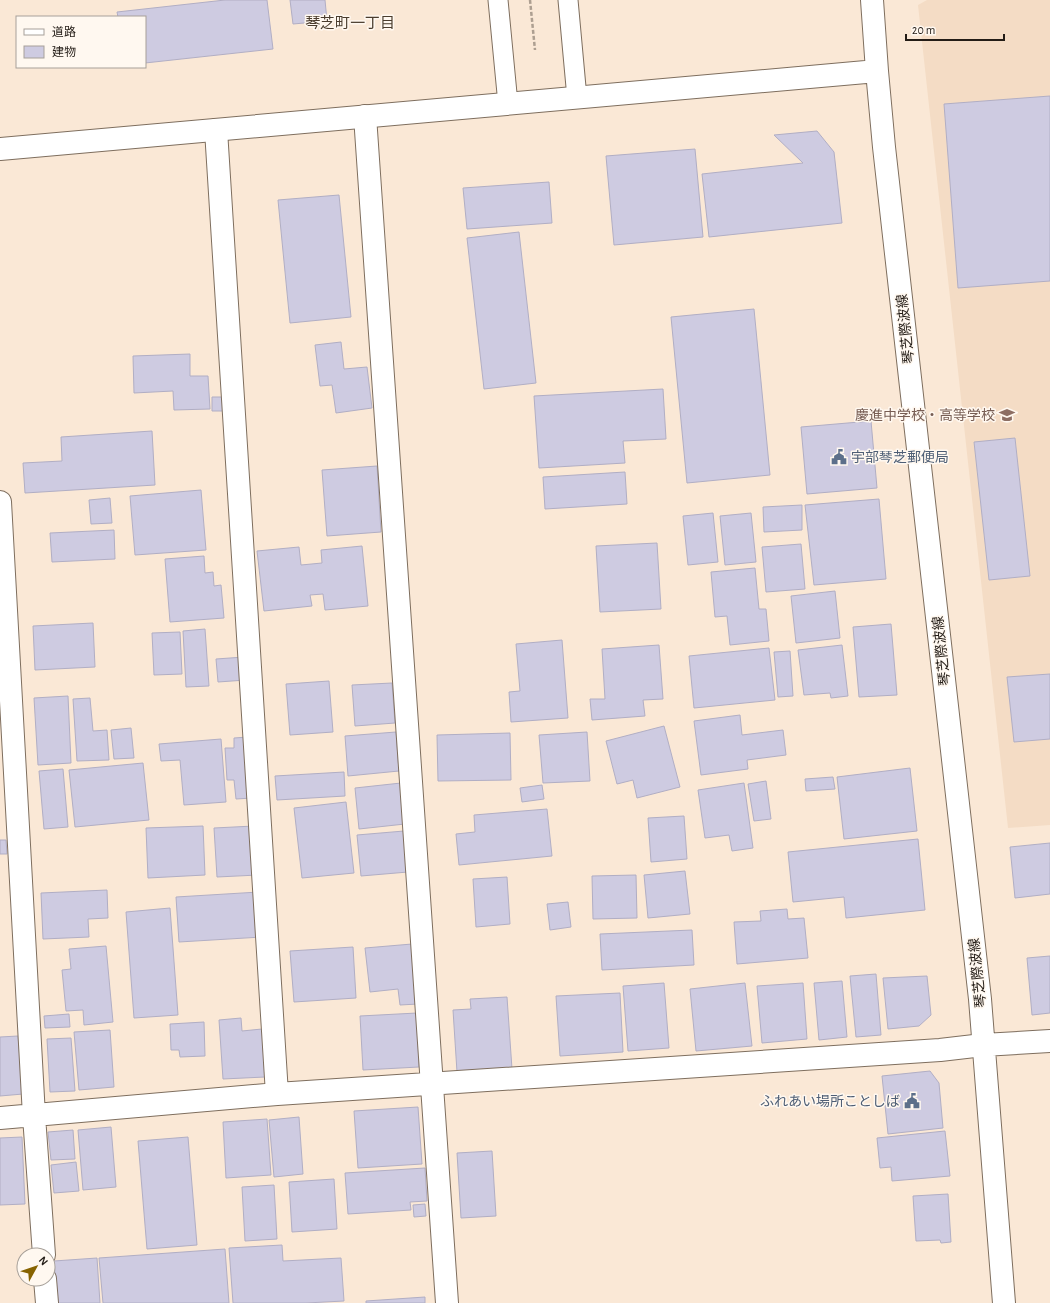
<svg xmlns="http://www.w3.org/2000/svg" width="1050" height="1303" viewBox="0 0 1050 1303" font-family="'Alegreya Sans','Noto Sans JP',sans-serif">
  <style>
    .built { fill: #f4dcc5 }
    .building { fill: #cecbe1; stroke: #b1aec4 }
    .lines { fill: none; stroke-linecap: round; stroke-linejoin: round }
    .lane-casing { stroke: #7e6e5e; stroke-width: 21 }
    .street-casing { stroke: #7e6e5e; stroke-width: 24 }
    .secondary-casing { stroke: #7e6e5e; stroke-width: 24 }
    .path { stroke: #ad9f91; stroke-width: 2.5; stroke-dasharray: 4 2; stroke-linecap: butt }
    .lane { stroke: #fff; stroke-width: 19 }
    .street { stroke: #fff; stroke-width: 22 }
    .secondary { stroke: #fff; stroke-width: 22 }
    .labels { text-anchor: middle; stroke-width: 3; stroke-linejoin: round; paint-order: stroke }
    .street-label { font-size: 14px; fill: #231c16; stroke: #fff8f0 }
    .education-label { font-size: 14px; fill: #785e54; stroke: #fff8f0; text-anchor: end }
    .service-label { font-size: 14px; fill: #4e5e75; stroke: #fff8f0; text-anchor: start }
    .neighbourhood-label { font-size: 15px; fill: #4a3c2d; stroke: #fff8f0 }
  </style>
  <rect width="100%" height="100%" fill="#fae8d6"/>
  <path class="built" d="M927,0H1050V825L1008,828L918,5Z"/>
  <path class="building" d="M225,0H267L273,49L145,63V17H118L117,12Z
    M290,0H325L327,21L293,24Z
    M1050,96V281L958,288L944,104Z
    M817,131L834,152L842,223L709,237L702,174L803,163L774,135Z
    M695,149L703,237L614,245L606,156Z
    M549,182L552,223L467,229L463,188Z
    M339,195L351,317L290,323L278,200Z
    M519,232L536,383L484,389L467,238Z
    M754,309L770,475L687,483L671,317Z
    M341,342L344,369L367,367L372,408L336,413L332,385L320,386L315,345Z
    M190,354V376H208L210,409L174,410L173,391L134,393L133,356Z
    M663,389L666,439L623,441L625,463L539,468L534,396Z
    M212,397H223L224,411H212Z
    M871,421L877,488L807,494L801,427Z
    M152,431L155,485L25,493L23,463L62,461L61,437Z
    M1015,438L1030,576L989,580L974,442Z
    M377,466L381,532L327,536L322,470Z
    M625,472L627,504L545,509L543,477Z
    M201,490L206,550L135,555L130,496Z
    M110,498L112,523L91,524L89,500Z
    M879,499L886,579L814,585L805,505Z
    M802,505V530L764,532L763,507Z
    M713,513L718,562L688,565L683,516Z
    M751,513L756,562L725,565L720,516Z
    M114,530L115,559L52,562L50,533Z
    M657,543L661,609L600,612L596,546Z
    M801,544L805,589L766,592L762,547Z
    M362,546L368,606L325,610L323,594L310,595L312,606L264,611L257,551L299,547L301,565L322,563L321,550Z
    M204,556L205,573L213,572L214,586L221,585L224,618L170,622L165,559Z
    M755,568L759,609H766L769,641L730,645L727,616L715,617L711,572Z
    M835,591L840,638L796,643L791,596Z
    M93,623L95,667L35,670L33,626Z
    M891,624L897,695L859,697L853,627Z
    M205,629L209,686L186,687L183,631Z
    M180,632L182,674L154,675L152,633Z
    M562,640L568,718L511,722L509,692L520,691L516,644Z
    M659,645L663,699L643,700L645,716L592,720L590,699H605L602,649Z
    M842,645L848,696L831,698L830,693L804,695L798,650Z
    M769,648L775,700L694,708L689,656Z
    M790,651L793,696L778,697L774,652Z
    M244,657L246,680L218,682L216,659Z
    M1050,674V739L1014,742L1007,677Z
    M329,681L333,732L290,735L286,684Z
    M392,683L395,723L355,726L352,685Z
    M68,696L71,763L38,765L34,698Z
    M90,698L93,731L107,730L109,760L77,761L73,699Z
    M740,715L742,735L783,730L786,755L747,760L748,769L701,775L694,721Z
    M664,726L680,787L637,798L633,780L617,784L606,741Z
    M131,728L134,758L114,759L111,730Z
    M396,732L399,771L348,776L345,736Z
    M587,732L590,781L543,783L539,735Z
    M510,733L511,780L438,781L437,735Z
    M248,737L252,798L236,799L234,780H227L225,748H234V738Z
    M221,739L226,802L184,805L180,760L161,761L159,744Z
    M143,763L149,820L75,827L69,770Z
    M910,768L917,831L844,839L837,777Z
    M63,769L68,827L44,829L39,771Z
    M344,772L345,796L277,800L275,776Z
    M833,777L835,789L806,791L805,779Z
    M766,781L771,819L754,821L748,784Z
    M401,783L405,824L359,829L355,788Z
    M744,783L753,848L732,851L729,835L705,838L698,790Z
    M542,785L544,799L522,802L520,788Z
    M346,802L354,873L302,878L294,808Z
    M547,809L552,856L459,865L456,834L475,832L474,815Z
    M684,816L687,859L651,862L648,818Z
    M203,826L205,875L148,878L146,828Z
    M254,826L258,875L217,877L214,828Z
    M404,831L408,872L361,876L357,835Z
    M918,839L925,910L846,918L844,897L793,902L788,852Z
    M0,840H6L7,854H0Z
    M1050,843V894L1015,898L1010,847Z
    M685,871L690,914L648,918L644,875Z
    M636,875L637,918L593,919L592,876Z
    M507,877L510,924L476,927L473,879Z
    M107,890L108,918L88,919L89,937L43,939L41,893Z
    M259,892L262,937L179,942L176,897Z
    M568,902L571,927L550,930L547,904Z
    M170,908L178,1015L134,1018L126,912Z
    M787,909L788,919L804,918L808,958L737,964L734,922L761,921L760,911Z
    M692,930L694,965L602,970L600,934Z
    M412,944L418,1004L400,1005L398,989L370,992L365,948Z
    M106,946L113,1022L84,1025L83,1010L66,1011L62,970L71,969L69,949Z
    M353,947L356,998L294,1002L290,951Z
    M1050,956V1013L1032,1015L1027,958Z
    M876,974L881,1035L856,1037L850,976Z
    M927,976L931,1015L919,1026L888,1029L883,978Z
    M842,981L847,1037L819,1040L814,983Z
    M664,983L669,1048L628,1051L623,986Z
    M745,983L752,1046L696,1051L690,989Z
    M803,983L807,1039L762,1043L757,986Z
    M620,993L623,1052L560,1056L556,996Z
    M507,997L512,1069L457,1072L453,1010L471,1009L470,999Z
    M417,1013L419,1067L363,1070L360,1016Z
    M69,1014L70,1027L45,1028L44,1016Z
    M241,1018L242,1031L262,1029L265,1077L223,1079L219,1020Z
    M204,1022L205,1056L180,1057L179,1050H171L170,1024Z
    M110,1030L114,1087L79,1090L74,1032Z
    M18,1036L23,1094L0,1096V1037Z
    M71,1038L75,1091L50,1092L47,1039Z
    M930,1071L939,1083L943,1128L888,1134L882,1076Z
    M418,1107L422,1164L358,1168L354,1111Z
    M299,1117L303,1174L274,1177L269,1120Z
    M267,1119L271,1175L226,1178L223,1122Z
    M111,1127L116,1187L83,1190L78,1130Z
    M73,1130L75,1159L51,1160L48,1132Z
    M945,1131L950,1176L892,1181L891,1167L880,1168L877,1138Z
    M22,1137L25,1204L0,1205V1138Z
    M188,1137L197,1245L147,1249L138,1141Z
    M492,1151L496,1216L461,1218L457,1153Z
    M76,1162L79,1191L54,1193L51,1165Z
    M425,1168L427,1201L410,1202L411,1210L348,1214L345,1173Z
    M334,1179L337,1229L292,1232L289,1182Z
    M274,1185L277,1239L245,1241L242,1187Z
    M948,1194L951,1242L941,1243L940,1240L916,1241L913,1196Z
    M425,1204L426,1216L414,1217L413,1205Z
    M282,1245L283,1261L341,1258L344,1301L306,1303H233L229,1248Z
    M225,1249L229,1303H103L99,1258Z
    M97,1258L100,1303H57L54,1261Z
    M425,1297V1303H366V1301Z"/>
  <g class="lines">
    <defs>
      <path id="lane" d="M498,0L508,104
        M568,0L577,98"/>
      <path id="street" d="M365,116L447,1303
        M216,130L277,1094
        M0,502L34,1116L44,1255
        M0,1118L277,1094L940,1050L983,1045
        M45,1279L47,1303"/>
      <path id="secondary" d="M872,0L877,71L884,147L980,999L1004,1303
        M0,149L877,71
        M983,1045L1050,1041"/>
    </defs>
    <use href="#lane" class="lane-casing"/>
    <use href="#street" class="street-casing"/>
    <use href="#secondary" class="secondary-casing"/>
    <path class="path" d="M530,0L535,50"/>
    <use href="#lane" class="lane"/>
    <use href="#street" class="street"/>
    <use href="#secondary" class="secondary"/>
  </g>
  <defs>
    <symbol id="school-bare" viewBox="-9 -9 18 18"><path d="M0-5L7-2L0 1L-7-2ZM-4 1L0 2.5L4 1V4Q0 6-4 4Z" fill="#8d6e63" stroke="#fff8f0" stroke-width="2.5" paint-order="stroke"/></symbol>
    <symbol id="civic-bare" viewBox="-9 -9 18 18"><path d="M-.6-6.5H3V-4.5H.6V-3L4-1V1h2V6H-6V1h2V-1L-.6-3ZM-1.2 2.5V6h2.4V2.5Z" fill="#5c6f8a" stroke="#fff8f0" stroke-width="2.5" paint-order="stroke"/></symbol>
  </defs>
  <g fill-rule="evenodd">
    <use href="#school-bare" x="996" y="404" width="22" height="22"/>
    <use href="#civic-bare" x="828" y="446" width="22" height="22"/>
    <use href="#civic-bare" x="901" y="1090" width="22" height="22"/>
  </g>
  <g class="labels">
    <g class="street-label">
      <text transform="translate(905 329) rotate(-96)" y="5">琴芝際波線</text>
      <text transform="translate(941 651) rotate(-96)" y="5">琴芝際波線</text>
      <text transform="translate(977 973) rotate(-96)" y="5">琴芝際波線</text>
    </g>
    <g class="education-label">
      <text x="995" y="420">慶進中学校・高等学校</text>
    </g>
    <g class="service-label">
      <text x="851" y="462">宇部琴芝郵便局</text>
      <text x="900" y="1106" text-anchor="end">ふれあい場所ことしば</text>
    </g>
    <g class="neighbourhood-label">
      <text x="350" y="28">琴芝町一丁目</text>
    </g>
  </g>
  <rect x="16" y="16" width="130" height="52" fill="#fff8f0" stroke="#a7a099"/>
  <rect x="24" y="29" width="20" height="6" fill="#ffffff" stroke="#a7a099"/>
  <text x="52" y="36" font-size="12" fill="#231c16">道路</text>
  <rect x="24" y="46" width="20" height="12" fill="#cecbe1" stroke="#a7a099"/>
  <text x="52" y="56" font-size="12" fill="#231c16">建物</text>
  <g transform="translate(36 1267) rotate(50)"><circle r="19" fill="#fff8f0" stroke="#a7a099"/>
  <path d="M0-3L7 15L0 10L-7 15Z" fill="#876300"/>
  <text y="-6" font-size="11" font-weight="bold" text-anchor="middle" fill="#231c16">N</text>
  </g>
  <path d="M906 34v6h98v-6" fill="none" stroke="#231c16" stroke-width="2"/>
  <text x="912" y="34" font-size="12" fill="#231c16" stroke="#fff8f0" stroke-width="3" paint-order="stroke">20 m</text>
</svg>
